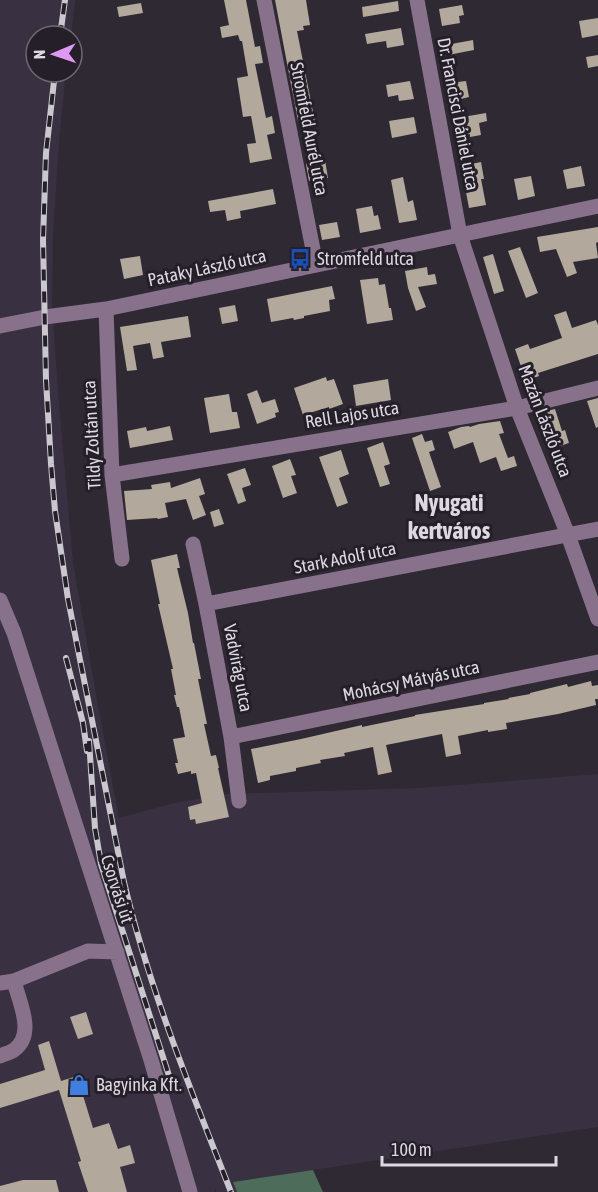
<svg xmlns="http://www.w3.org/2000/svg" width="598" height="1192" viewBox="0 0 598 1192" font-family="'Asap Condensed',sans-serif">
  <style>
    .built { fill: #393141 }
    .forest { fill: #4d6c59 }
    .building { fill: #b2a89c }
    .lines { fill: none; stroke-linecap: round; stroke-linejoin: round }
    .minor { stroke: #88718b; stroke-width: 15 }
    .rail-casing { stroke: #cbc7ce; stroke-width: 6 }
    .rail { stroke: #241f29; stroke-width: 4; stroke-dasharray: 11; stroke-linecap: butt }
    .labels { text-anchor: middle; stroke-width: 6; stroke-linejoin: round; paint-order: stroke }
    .street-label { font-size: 18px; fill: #ddd9e0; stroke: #241f29 }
    .poi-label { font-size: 18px; fill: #ddd9e0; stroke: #241f29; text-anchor: start }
    .district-label { font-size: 24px; font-weight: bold; fill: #ddd9e0; stroke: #241f29 }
  </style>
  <rect width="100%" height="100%" fill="#2e2933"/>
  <path class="built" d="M0,0H75L71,36H36V72H66L59,141L53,235L52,306L59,404L73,563L97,700L119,818L174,803L226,794L419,788L598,774V1127L233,1182L237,1192H217L215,1189V1192H0Z"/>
  <path class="forest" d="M313,1170L323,1192H237L233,1182Z"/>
  <path class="building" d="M224,0H246L255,47L260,46L263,63L255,64L266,118L272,116L275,133L267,135L272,159L250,163L247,144L256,143L251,116L243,117L237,78L248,76L242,41H240L238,35L222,38L220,27L229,25Z
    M275,0H306L310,25L303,26L304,30L297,31L315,122L306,123L305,119L298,121Z
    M398,1L399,11L363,17L362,7Z
    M141,3L143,13L119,17L117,7Z
    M462,5L464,15L459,16L460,23L442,26L439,9Z
    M598,18V35L582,38L579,21Z
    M401,28L404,45L387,48L386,41L367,44L365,34Z
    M473,40L474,50L448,55L446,45Z
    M598,55V66L588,68L586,57Z
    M410,81L414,99L399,101L398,95L388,97L386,85Z
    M466,81L469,97L453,101L450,83Z
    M486,113L487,121L479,123L481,135L470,137V134L460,136L457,118Z
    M414,117L417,133L392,138L389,121Z
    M325,160L328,178L309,181L306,164Z
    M481,162L484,179H481L486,205L469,208L461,166Z
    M581,166L585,186L567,189L563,170Z
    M531,176L535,196L518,200L514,179Z
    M403,177L408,202L413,200L417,220L399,223L391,180Z
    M273,189L276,204L240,211L241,218L227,221L225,210L210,212L208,201Z
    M372,206L374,216L378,215L381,229L360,233L356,209Z
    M337,222L340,237L322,240L319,225Z
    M598,227V242L596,243L598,258L573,262L577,273L567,277L556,249L540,252L537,237Z
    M520,247L538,293L526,298L508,251Z
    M493,254L504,291L494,294L483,257Z
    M140,256L143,275L124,279L120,259Z
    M427,267L428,275L435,274L437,284L418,287L426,307L416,311L408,288L405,271Z
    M378,278L379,285L385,284L389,308H391L393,320L367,324L360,280Z
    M332,286L335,299L329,300L330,311L304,316V318L294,320L293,318L271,322L267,299Z
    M235,305L238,321L222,324L219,308Z
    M566,311L572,328L596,320L598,325V354L538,373L539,376L526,381L515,349L528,344L530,349L562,338L554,315Z
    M188,316L191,337L161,342L164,357L153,359L150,343L133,346L137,370L127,371L120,327Z
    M326,377L327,381L334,379L343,404L329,409V407L303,415L294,388Z
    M388,379L391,400L356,406L353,385Z
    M257,390L262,403L275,399L279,412L275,413L276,417L257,424L247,394Z
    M229,394L232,412H237L240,428L210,433L204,398Z
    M598,398V427L596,428L587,401Z
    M555,409L562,431L565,430L569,443L551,449L538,413Z
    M500,421L504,433L499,434L508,458L514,456L517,466L501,471L496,457L480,463L473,442L454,449L448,432L461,427L469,426L470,427L479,424Z
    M170,426L173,440L130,448L127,431L146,427L147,431Z
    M422,434L425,442L432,440L435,450L429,452L441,487L430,491L412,438Z
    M383,442L390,464L384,466L390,484L380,487L367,448Z
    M341,450L349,474L339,478L348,503L337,507L319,457Z
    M290,459L296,475L291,476L297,493L283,498L272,466Z
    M245,468L251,485L242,488L246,501L238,504L227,474Z
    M200,478L205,494L199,496L206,515L193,520L186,499L165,503L168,517L158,519L157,518L127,520L124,491L152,489L151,485L170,482L171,488Z
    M219,509L224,524L214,527L210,512Z
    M177,554L180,568H177L188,613L193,643H194L201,679H198L207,724H204L211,756L216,755L219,768H218L229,817L196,824L195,819L190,820L188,807L202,803L196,773L191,774V771L178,774L175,763H178L173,739L185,737L179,707H177L174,695H176L171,669H173L158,604H160L151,560Z
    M591,681L592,686L598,685V699H595L596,705L558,714L506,723L507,729L488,732V730L458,736L461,754L446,757L442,734L386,745L392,772L378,775L373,747L344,753L345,756L320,760L321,763L296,768V771L270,776V780L258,783L251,749L301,739L362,725V727L415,716V715L484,704V703L509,699L508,698L530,694V693L567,684L568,687Z
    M86,1012L93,1034L78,1039L70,1017Z
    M49,1041L61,1081L77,1076L93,1128L109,1123L118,1149L130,1145L135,1163L120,1167L127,1192H88L78,1162L81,1161L59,1090L0,1108V1084L45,1070L38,1045Z
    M23,1180H56L59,1192H0V1186Z"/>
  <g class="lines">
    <path class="minor" d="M264,0L316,265
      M417,0L460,235L517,408L568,535L598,619
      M106,309L112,475L122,559
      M0,326L45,317L106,309L598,206
      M112,475L517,408L598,388
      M193,544L206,604L231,737L239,801
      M0,600L14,633L151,1060L190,1192
      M206,604L598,529
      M231,737L598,662
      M0,983L14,981L88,951L117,952
      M0,1056C4,1054 10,1053 14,1050C36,1034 19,1002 14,981"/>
    <defs>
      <path id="rail" d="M60,36L65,0
        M55,72L46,153L43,240L46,380L51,464L55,511L68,599L124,882C149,989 191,1090 231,1192
        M66,658L83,723L87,751
        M89,741L95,828L101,864L172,1085"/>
    </defs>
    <use href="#rail" class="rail-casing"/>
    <use href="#rail" class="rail"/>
  </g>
  <defs>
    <symbol id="bus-bare" viewBox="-9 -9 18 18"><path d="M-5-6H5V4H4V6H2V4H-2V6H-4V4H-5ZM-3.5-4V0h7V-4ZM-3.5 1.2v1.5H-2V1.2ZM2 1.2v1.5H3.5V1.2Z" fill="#1a4fb4" stroke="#241f29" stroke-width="2.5" paint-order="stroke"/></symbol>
    <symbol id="shop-bare" viewBox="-9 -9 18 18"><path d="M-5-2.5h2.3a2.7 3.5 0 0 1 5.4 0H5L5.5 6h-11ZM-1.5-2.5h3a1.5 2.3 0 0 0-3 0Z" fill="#3f7fe0" stroke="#241f29" stroke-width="2.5" paint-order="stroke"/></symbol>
  </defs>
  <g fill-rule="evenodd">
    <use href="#bus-bare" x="285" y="244" width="30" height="30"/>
    <use href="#shop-bare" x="64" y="1070" width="30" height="30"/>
  </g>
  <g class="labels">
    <g class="street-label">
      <text transform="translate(458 114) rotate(79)" y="6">Dr. Francisci Dániel utca</text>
      <text transform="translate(309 129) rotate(79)" y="6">Stromfeld Aurél utca</text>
      <text transform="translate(207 268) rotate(-12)" y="6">Pataky László utca</text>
      <text transform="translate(352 415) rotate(-9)" y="6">Rell Lajos utca</text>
      <text transform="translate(545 421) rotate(69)" y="6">Mazán László utca</text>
      <text transform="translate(92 435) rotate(-93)" y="6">Tildy Zoltán utca</text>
      <text transform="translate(345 558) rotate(-11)" y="6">Stark Adolf utca</text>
      <text transform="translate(238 668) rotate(79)" y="6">Vadvirág utca</text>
      <text transform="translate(411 681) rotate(-12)" y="6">Mohácsy Mátyás utca</text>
      <text transform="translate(117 889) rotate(72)" y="6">Csorvási út</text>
    </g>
    <g class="poi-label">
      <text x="317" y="265">Stromfeld utca</text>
      <text x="96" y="1091">Bagyinka Kft.</text>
    </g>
    <g class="district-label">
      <text x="449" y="511">Nyugati<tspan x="449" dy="28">kertváros</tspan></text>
    </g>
  </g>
  <g transform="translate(54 54) rotate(268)"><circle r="28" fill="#241f29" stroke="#6e6972" stroke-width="1.5"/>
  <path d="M0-4.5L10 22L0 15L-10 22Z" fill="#dd99f4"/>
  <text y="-9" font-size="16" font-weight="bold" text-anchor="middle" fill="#ddd9e0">N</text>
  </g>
  <path d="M382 1156v9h174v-9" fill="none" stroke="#ddd9e0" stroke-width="3"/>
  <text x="391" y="1156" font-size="18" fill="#ddd9e0" stroke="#241f29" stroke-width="4.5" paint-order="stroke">100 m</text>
</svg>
